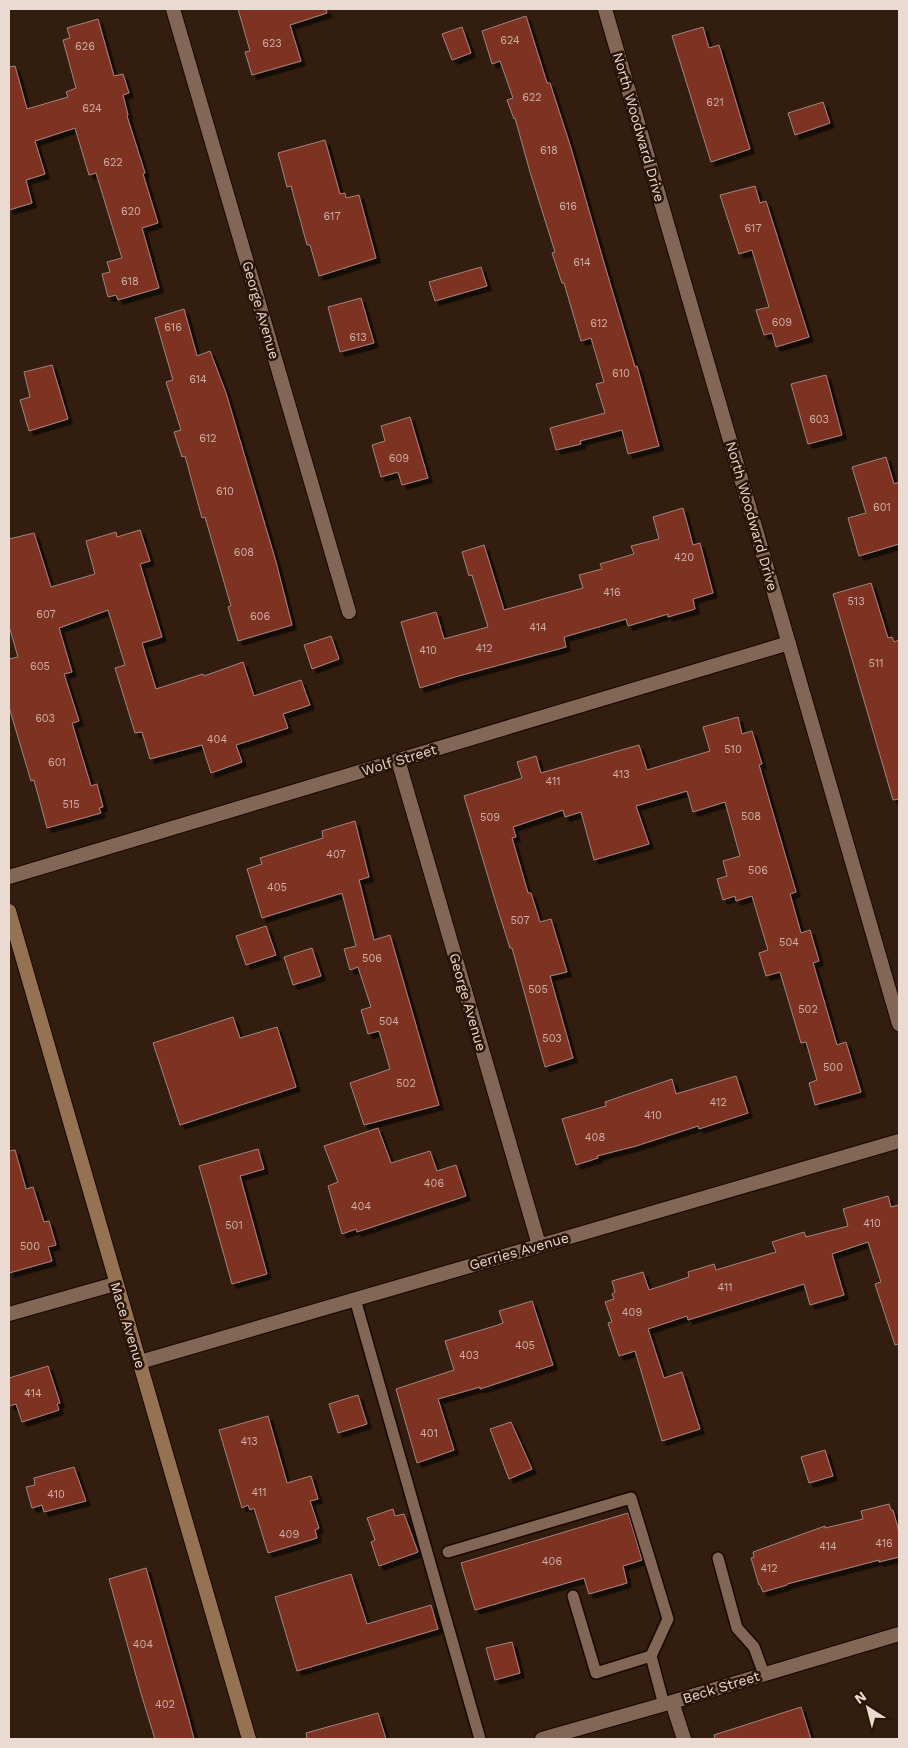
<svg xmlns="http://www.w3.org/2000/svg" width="908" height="1748" viewBox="0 0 908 1748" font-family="'Work Sans',sans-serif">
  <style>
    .building { fill: #7d3124; stroke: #a5837d; filter: url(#shadow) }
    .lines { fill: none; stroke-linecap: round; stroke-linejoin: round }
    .service-casing { stroke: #1a0700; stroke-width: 14 }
    .minor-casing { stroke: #1a0700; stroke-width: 16 }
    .secondary-casing { stroke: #1a0700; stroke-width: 16 }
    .service { stroke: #826757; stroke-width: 11 }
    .minor { stroke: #826757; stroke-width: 14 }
    .secondary { stroke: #947252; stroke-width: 14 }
    .labels { text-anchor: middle; stroke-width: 5; stroke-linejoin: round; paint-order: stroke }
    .number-label { font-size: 11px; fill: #cfb0a6 }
    .street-label { font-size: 14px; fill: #eadad1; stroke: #291406 }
  </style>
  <defs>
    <filter id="shadow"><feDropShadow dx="4.5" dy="4.5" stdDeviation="0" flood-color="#0009"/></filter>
  </defs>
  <rect width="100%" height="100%" fill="#331d0f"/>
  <path class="building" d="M238,9H326L327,13L290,25L301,61L252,75L245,52L250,51Z
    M526,16L547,83H550L571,148L604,263L635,367L637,366L659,446L628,454L622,430L580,441L581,444L556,450L550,428L605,413L596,384L604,382L591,338L581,341L564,283H562L552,253L555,252L530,172L515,118L514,119L507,100L513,98L500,61L492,64L482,31Z
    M98,19L114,76L123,74L129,93L123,95L128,115L127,116L145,173L143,174L158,223L142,228L159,288L118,300L116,295L108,297L102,274L110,272L107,262L122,258L96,173L89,175L75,128L35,141L45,174L26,180L32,203L9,210V67L15,66L27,109L68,97L66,92L76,88L63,40L70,38L67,28Z
    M462,27L471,53L452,60L442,34Z
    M703,27L709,48L719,45L750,149L711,162L672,36Z
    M823,102L830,123L795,135L788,113Z
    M325,140L340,194L345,193L346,198L359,195L376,258L319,276L310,245H307L291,186L287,187L278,153Z
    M755,186L760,203L766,201L809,337L776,347L772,333L764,335L756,310L769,307L752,250L739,254L720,195Z
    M481,267L487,286L435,301L429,282Z
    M361,298L374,343L340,352L328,307Z
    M184,309L197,356L210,351L226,393L276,562L292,625L238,641L228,607L231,606L205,517L202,518L185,456L182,457L174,432L181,430L166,382L173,380L155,318Z
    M52,365L68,419L29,431L20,400L30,397L24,372Z
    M826,375L842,435L808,444L791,384Z
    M410,417L428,478L402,485L398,472L381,477L372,445L385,441L381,426Z
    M886,457L894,484L899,482V544L859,556L848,518L866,513L852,467Z
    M683,508L693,545L700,543L713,593L693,599L695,609L668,617V614L628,626L626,619L564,637L566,647L455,677L420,688L401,622L436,612L444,639L488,627L472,575L469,576L462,552L484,545L504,610L583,588L579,575L602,569L600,564L634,554L631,546L659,539L653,517Z
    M140,530L150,561L140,564L162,637L142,643L156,689L203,674L204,676L243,662L254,696L301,680L310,705L283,714L288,728L236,745L242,762L211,773L202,745L150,759L142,732L135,733L115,668L125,665L108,610L59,628L72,672L64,674L79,721L72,723L91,786L97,784L103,807L99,808L101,813L47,828L34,780L31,781L9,707V659L18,657L9,626V539L34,533L51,587L95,574L86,541L116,532L117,537Z
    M871,583L888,638L892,637L894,642L899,640V799L893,800L833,594Z
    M331,636L339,659L312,669L304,645Z
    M738,717L742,734L752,731L762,764L759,765L796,892L790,894L801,933L810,930L819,961L813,963L837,1045L846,1042L861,1092L815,1105L809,1083L817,1080L806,1042L801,1043L780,972L766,976L759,953L768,950L752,896L736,901L735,896L723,900L717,879L727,876L723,861L740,856L725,802L693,812L687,791L636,806L649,844L594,860L581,812L565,817L563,810L513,827L516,837L512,838L528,893H531L540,922L551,919L567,972L550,976L573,1058L545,1067L512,948H510L497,907L464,796L522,778L517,762L536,756L541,773L639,745L647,770L710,751L703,727Z
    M355,821L369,877L359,880L374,940L390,935L439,1105L364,1125L350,1083L390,1069L379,1031L368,1034L361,1010L371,1007L358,967L350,970L344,949L356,946L342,893L262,918L247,869L262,864L260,858L323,838L322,831Z
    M266,926L276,955L246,965L236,936Z
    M312,948L321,976L293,985L284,957Z
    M233,1017L240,1038L277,1027L296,1087L180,1125L153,1043Z
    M736,1076L748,1113L699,1129L698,1126L636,1146L597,1156L598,1158L576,1165L562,1119L606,1106L605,1102L672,1079L676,1094Z
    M378,1128L391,1163L430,1151L437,1171L456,1165L466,1196L357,1232L356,1229L342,1234L328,1186L338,1182L324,1146Z
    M258,1149L264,1169L240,1176L267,1274L232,1284L199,1166Z
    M15,1150L26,1189L33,1187L44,1222L49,1221L56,1245L48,1247L52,1261L9,1273V1151Z
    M888,1196L891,1207L899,1205V1344L895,1345L875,1284L881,1282L868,1242L832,1254L844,1295L810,1305L804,1284L688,1320L687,1316L648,1329L664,1378L682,1372L700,1429L662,1441L635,1351L619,1356L608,1323L612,1322L605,1302L614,1299L612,1294L615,1292L612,1281L643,1272L649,1290L689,1277L688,1272L714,1264L716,1270L776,1252L772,1242L804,1232L806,1237L848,1226L843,1209Z
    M532,1301L553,1365L480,1389V1387L438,1399L454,1450L417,1463L396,1389L454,1370L445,1341L498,1325L503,1323L499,1311Z
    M48,1366L60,1403L57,1404L59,1410L22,1422L16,1404L9,1406V1378Z
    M358,1395L367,1424L338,1433L329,1404Z
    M268,1416L287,1483L311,1476L318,1499L310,1501L319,1528L315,1530L317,1538L268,1553L254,1508L250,1510L248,1505L242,1508L219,1430Z
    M511,1422L532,1469L509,1479L490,1429Z
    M825,1450L833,1476L809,1483L801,1457Z
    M74,1467L86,1501L44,1512L42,1505L32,1508L26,1487L35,1485L34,1478Z
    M889,1504L891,1510H893L899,1532V1557L879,1562V1560L787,1584V1585L763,1592L760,1585H759L751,1558L754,1557L753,1552L825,1526V1528L863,1519L861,1511Z
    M393,1509L395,1516L404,1514L418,1552L379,1566L371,1542L375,1540L367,1518Z
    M628,1513L642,1560L623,1566L627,1583L589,1594L584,1578L475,1610L461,1563Z
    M146,1568L186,1709L194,1739H155L142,1697L109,1579Z
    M351,1574L367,1624L431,1605L438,1629L297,1671L275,1597Z
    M512,1642L520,1673L495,1680L486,1648Z
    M801,1707L811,1739H715L714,1735Z
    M378,1713L386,1739H307L306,1733Z"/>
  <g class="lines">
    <defs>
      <path id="service" d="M355,1299L480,1739
        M448,1552L631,1498L668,1619L651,1656
        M718,1558L737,1628L754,1647L764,1674
        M573,1596L596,1673L651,1656L664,1705"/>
      <path id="minor" d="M173,9L349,612
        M605,9L899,1024
        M398,760L539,1245
        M9,877L789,643
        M9,1314L115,1284
        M140,1362L899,1141
        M672,1702L684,1739
        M542,1739L672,1702L899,1634"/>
      <path id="secondary" d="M9,911C88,1188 169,1463 249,1739"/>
    </defs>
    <use href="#service" class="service-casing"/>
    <use href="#minor" class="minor-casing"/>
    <use href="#secondary" class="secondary-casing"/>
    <use href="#service" class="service"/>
    <use href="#minor" class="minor"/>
    <use href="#secondary" class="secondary"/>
  </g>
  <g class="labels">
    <g class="number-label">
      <text x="510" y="44">624</text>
      <text x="272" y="47">623</text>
      <text x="85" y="50">626</text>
      <text x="532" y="101">622</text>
      <text x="715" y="106">621</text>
      <text x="92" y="112">624</text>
      <text x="549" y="154">618</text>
      <text x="113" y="166">622</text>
      <text x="568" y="210">616</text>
      <text x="131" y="215">620</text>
      <text x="332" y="220">617</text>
      <text x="753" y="232">617</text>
      <text x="582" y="266">614</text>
      <text x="130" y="285">618</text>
      <text x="782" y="326">609</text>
      <text x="599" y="327">612</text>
      <text x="173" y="331">616</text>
      <text x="358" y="341">613</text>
      <text x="621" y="377">610</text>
      <text x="198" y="383">614</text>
      <text x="819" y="423">603</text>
      <text x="208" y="442">612</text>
      <text x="399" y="462">609</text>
      <text x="225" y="495">610</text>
      <text x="882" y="511">601</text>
      <text x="244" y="556">608</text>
      <text x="684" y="561">420</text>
      <text x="612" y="596">416</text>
      <text x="856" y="605">513</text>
      <text x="46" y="618">607</text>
      <text x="260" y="620">606</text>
      <text x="538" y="631">414</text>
      <text x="484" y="652">412</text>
      <text x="428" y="654">410</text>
      <text x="876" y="667">511</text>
      <text x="40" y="670">605</text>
      <text x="45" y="722">603</text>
      <text x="217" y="743">404</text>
      <text x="733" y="753">510</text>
      <text x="57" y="766">601</text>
      <text x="621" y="778">413</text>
      <text x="553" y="785">411</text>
      <text x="71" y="808">515</text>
      <text x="751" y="820">508</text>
      <text x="490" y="821">509</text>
      <text x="336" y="858">407</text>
      <text x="758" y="874">506</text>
      <text x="277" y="891">405</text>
      <text x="520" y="924">507</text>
      <text x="789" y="946">504</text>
      <text x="372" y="962">506</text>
      <text x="538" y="993">505</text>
      <text x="808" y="1013">502</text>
      <text x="389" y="1025">504</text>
      <text x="552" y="1042">503</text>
      <text x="833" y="1071">500</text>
      <text x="406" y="1087">502</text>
      <text x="718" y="1106">412</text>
      <text x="653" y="1119">410</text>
      <text x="595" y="1141">408</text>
      <text x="434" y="1187">406</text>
      <text x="361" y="1210">404</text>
      <text x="872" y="1227">410</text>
      <text x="234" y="1229">501</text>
      <text x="30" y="1250">500</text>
      <text x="725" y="1291">411</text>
      <text x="632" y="1316">409</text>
      <text x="525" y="1349">405</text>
      <text x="469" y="1359">403</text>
      <text x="33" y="1397">414</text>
      <text x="429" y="1437">401</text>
      <text x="249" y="1445">413</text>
      <text x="259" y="1496">411</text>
      <text x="56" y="1498">410</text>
      <text x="289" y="1538">409</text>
      <text x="884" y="1547">416</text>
      <text x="828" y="1550">414</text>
      <text x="552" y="1565">406</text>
      <text x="769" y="1572">412</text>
      <text x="143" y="1648">404</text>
      <text x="165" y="1708">402</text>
    </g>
    <g class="street-label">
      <text transform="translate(639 127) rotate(74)" y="5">North Woodward Drive</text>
      <text transform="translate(261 310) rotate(74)" y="5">George Avenue</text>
      <text transform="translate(752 516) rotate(74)" y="5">North Woodward Drive</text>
      <text transform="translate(399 760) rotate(-17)" y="5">Wolf Street</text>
      <text transform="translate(468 1002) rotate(74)" y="5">George Avenue</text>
      <text transform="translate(519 1251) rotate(-16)" y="5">Gerries Avenue</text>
      <text transform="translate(128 1325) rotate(73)" y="5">Mace Avenue</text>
      <text transform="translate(721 1687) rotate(-17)" y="5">Beck Street</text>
    </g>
  </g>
  <rect width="908" height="1748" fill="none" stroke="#eadad1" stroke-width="20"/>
  <g transform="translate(868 1708) rotate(324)" stroke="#291406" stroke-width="4" paint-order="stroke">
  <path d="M0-4L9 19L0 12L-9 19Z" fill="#eadad1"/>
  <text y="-8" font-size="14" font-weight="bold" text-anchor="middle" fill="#eadad1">N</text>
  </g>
</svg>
